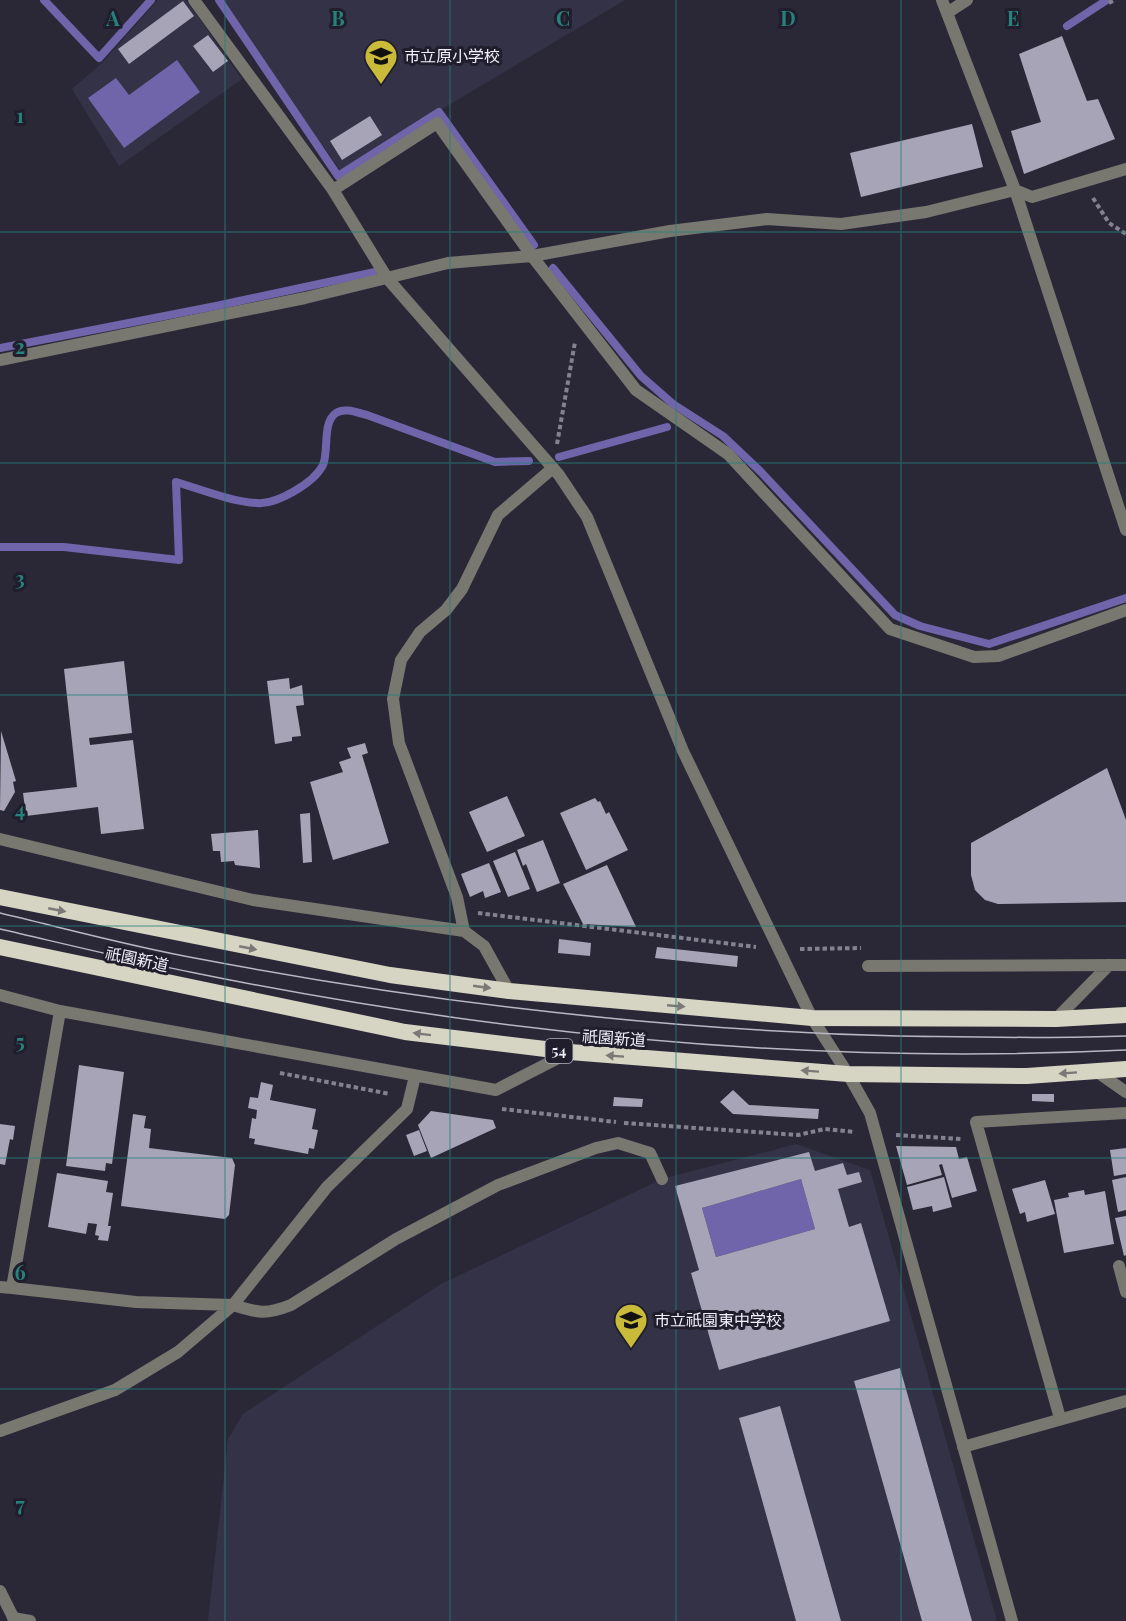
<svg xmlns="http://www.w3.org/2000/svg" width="1126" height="1621" viewBox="0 0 1126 1621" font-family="'Playfair Display','Noto Sans JP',serif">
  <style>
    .built { fill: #343246 }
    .water { fill: #7064aa }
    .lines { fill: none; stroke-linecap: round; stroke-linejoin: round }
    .stream { stroke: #7064aa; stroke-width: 8 }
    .building { fill: #a6a4b6; fill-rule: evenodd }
    .path { stroke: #83828f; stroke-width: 4; stroke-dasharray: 4.5 3; stroke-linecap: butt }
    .service { stroke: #787770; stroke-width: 12 }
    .minor { stroke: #787770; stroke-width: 12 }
    .tertiary { stroke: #787770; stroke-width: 12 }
    .trunk { stroke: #d6d4c2; stroke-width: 16 }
    .tram { stroke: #b8b7c2; stroke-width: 1.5 }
    .oneway { fill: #7b7977 }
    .grid { fill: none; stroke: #26827c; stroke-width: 1.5; stroke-opacity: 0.55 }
    .labels { text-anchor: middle; stroke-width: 6; stroke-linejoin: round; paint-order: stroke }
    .shield { fill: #201e2c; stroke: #b2b1bc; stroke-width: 1.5 }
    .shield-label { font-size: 15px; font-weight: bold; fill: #f0f0fa }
    .poi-label { font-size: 16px; fill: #f0f0fa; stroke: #201e2c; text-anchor: start }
    .street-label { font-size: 16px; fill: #f0f0fa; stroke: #201e2c }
    .grid-label { font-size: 20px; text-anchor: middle; font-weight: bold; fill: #26827c; stroke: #201e2c; stroke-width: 6; stroke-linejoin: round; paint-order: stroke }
  </style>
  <rect width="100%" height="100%" fill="#2a2837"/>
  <path class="built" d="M158,0H186L242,79L119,166L72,89L102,63Z
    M221,0H625L340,170Z
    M796,1144L870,1170L997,1621H208L228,1439L243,1414L441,1284L662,1179Z"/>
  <path class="water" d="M177,60L200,92L124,148L88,98L116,78L129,95Z
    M801,1179L815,1229L716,1257L702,1208Z"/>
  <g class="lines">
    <path class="stream" d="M44,0L99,58L151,0
      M219,0L338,176L439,112L534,245
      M1067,26L1107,0
      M553,268L641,376L673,404L723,436L760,471L895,615L920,626L989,644L1126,598
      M0,348L216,306L375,272
      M559,457L667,427
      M0,547H64L179,560L176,482C200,489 232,502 257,503C276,505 314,483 323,465C329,451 322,422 336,413C345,407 358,413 367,415L495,462L529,461"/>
  </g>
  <path class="building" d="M183,1L194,16L129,64L118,49Z
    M208,35L228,61L213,72L193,46Z
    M1062,36L1087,101L1098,99L1115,139L1024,174L1011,131L1041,122L1019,54Z
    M370,116L382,135L342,160L330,141Z
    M972,124L983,167L861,197L850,153Z
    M124,661L132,733L89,738L90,745L133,740L144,829L101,834L98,807L26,816L23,793L77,787L64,669Z
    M289,678L290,689L302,685L304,705L296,706L301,736L292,737V741L275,744L267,681Z
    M1,731L16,781L13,782L15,792L4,811L0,810Z
    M365,743L368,753L362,755L389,843L333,860L310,782L343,772L339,762L351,758L347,748Z
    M1107,768L1126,820V902L998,904L985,900L975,890L971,875V843Z
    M507,796L525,836L487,852L469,812Z
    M595,798L598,802L600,801L606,814L609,812L628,850L586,870L560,813Z
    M310,813L312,862L303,863L300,814Z
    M258,830L260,868L235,865L234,861L221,862L220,851H213L211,834Z
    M543,840L560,883L537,892L526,864L523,866L517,850Z
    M515,852L530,889L508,897L493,861Z
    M489,863L501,892L485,898L483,891L470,897L461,874Z
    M607,865L636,927L583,924L563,884Z
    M559,939L591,943L590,956L558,953Z
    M657,947L738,956L737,967L655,958Z
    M79,1065L124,1072L112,1164L106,1163L105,1171L66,1166Z
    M261,1082L273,1085L270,1100L316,1109L312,1129L318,1130L314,1149L309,1148L308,1154L254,1144L255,1139L249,1138L252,1118L256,1119L257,1110L248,1108L250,1097L258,1098Z
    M733,1090L749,1105L819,1109L818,1119L733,1114L720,1102Z
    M1032,1094H1054V1102L1032,1101Z
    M614,1097L643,1099L642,1107L613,1106Z
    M431,1111L493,1120L496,1128L431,1158L418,1125Z
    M133,1114L146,1116L144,1128L151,1129L149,1148L232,1158L235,1165L229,1215L225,1219L121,1206Z
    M0,1124L15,1126L13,1140L10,1139L5,1165L0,1164Z
    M419,1130L427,1151L414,1156L406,1135Z
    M896,1146L956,1147L959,1159L967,1157L977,1191L952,1198L942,1164L939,1165L942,1175L907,1185Z
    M1126,1148V1174L1114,1176L1110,1150Z
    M809,1152L815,1171L843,1163L847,1175L859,1172L862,1182L838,1189L849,1227L861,1223L890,1321L719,1370L691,1273L699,1270L675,1186ZM801,1179L815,1229L716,1257L702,1208Z
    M57,1173L108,1181L106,1192L113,1193L108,1226H111L108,1241L98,1240L99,1236L95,1235L97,1224L88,1223L86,1234L48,1227Z
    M944,1177L952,1207L933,1212L932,1206L913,1210L907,1187Z
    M1126,1177V1210L1118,1212L1112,1180Z
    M1045,1180L1055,1214L1027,1222L1025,1212L1020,1214L1012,1189Z
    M1084,1190L1085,1195L1105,1191L1114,1244L1064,1253L1054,1200L1069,1197L1068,1193Z
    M1126,1216V1255L1124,1256L1115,1218Z
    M900,1368L972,1621H922L854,1381Z
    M780,1406L841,1621H796L739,1418Z"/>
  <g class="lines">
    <path class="path" d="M1109,3L1114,0
      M1093,198L1109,223L1126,234
      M557,444L575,342
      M478,913L756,947
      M800,949L861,948
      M280,1073L390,1094
      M502,1109L616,1122
      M624,1123L798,1135L825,1129L855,1132
      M896,1135L961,1139"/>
    <path class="service" d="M13,1618L30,1621"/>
    <path class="minor" d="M194,0L333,190L387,278
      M942,0L1015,190L1126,530
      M947,13L967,0
      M333,190L437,123L532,256L636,390L728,454L890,629L974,657L998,656L1126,610
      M0,360L305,298L448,263L532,256L670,231L767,219L841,224L926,212L1015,190L1032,197L1126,169
      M0,839L253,900L464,931L484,946L509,991
      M464,931L457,897L399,743L393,699L401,660L420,632L446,610L462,589L498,515L553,468
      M868,966L1126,965
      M0,995L60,1011L496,1090L570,1052
      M1056,1019L1109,965
      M1096,1071L1126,1092
      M848,1074L870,1113L1012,1621
      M1119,1266L1126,1292
      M0,1287L12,1288L60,1011
      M12,1288L136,1302L233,1305L327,1187L407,1109L415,1076
      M1060,1418L976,1122L1126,1113
      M0,1431L115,1390L178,1352L233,1305C258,1313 266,1315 291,1305L396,1239L498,1185L596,1148L618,1143L650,1153L662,1179
      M963,1447L1126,1401
      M0,1591L15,1621"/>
    <path class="tertiary" d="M387,278L559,475L587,517L683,751L812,1018L848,1074"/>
    <path class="trunk" d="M0,897L390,975L509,991L812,1018L1056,1019L1126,1015
      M0,947L405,1032L570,1052L848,1074L1027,1076L1126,1069"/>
    <path class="tram" d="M0,913C67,929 133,947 200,959C431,1003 663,1030 898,1036C974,1037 1050,1039 1126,1036
      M0,929C65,944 130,960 195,973C499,1035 815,1065 1126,1050"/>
  </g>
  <defs><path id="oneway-solid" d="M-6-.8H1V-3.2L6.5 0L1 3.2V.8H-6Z" transform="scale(1.5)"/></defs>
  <g class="oneway">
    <use href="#oneway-solid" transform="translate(57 910) rotate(11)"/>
    <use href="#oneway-solid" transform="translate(248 948) rotate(11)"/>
    <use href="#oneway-solid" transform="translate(482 987) rotate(8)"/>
    <use href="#oneway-solid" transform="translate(676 1006) rotate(5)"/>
    <use href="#oneway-solid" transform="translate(422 1034) rotate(-173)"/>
    <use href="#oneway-solid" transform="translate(615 1056) rotate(-176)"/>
    <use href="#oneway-solid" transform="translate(810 1071) rotate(-176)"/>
    <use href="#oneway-solid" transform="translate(1068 1073) rotate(176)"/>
  </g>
  <path class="grid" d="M225,0V1621M450,0V1621M676,0V1621M901,0V1621M0,232H1126M0,463H1126M0,695H1126M0,926H1126M0,1158H1126M0,1389H1126"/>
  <defs>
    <symbol id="school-pin" viewBox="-11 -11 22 30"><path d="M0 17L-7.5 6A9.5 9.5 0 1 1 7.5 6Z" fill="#caba3a" stroke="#201e2c"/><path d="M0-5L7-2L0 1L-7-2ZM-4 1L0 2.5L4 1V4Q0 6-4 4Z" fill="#111"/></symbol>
  </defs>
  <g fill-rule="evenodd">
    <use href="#school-pin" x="362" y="37" width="38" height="52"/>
    <use href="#school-pin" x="612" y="1301" width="38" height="52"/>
  </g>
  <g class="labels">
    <rect class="shield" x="545.5" y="1039" width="27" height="24" rx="4.5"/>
    <g class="shield-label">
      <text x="559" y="1056">54</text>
    </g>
    <g class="poi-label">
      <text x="404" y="62">市立原小学校</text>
      <text x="654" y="1326">市立祇園東中学校</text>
    </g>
    <g class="street-label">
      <text transform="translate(137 959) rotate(12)" y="6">祇園新道</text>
      <text transform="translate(614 1038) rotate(4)" y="6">祇園新道</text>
    </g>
  </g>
  <g class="grid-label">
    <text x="113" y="26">A</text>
    <text x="338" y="26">B</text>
    <text x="563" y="26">C</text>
    <text x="788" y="26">D</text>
    <text x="1013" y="26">E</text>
    <text x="20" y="123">1</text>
    <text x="20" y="354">2</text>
    <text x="20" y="586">3</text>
    <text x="20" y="817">4</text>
    <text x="20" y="1049">5</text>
    <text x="20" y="1280">6</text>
    <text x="20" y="1512">7</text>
  </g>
</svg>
